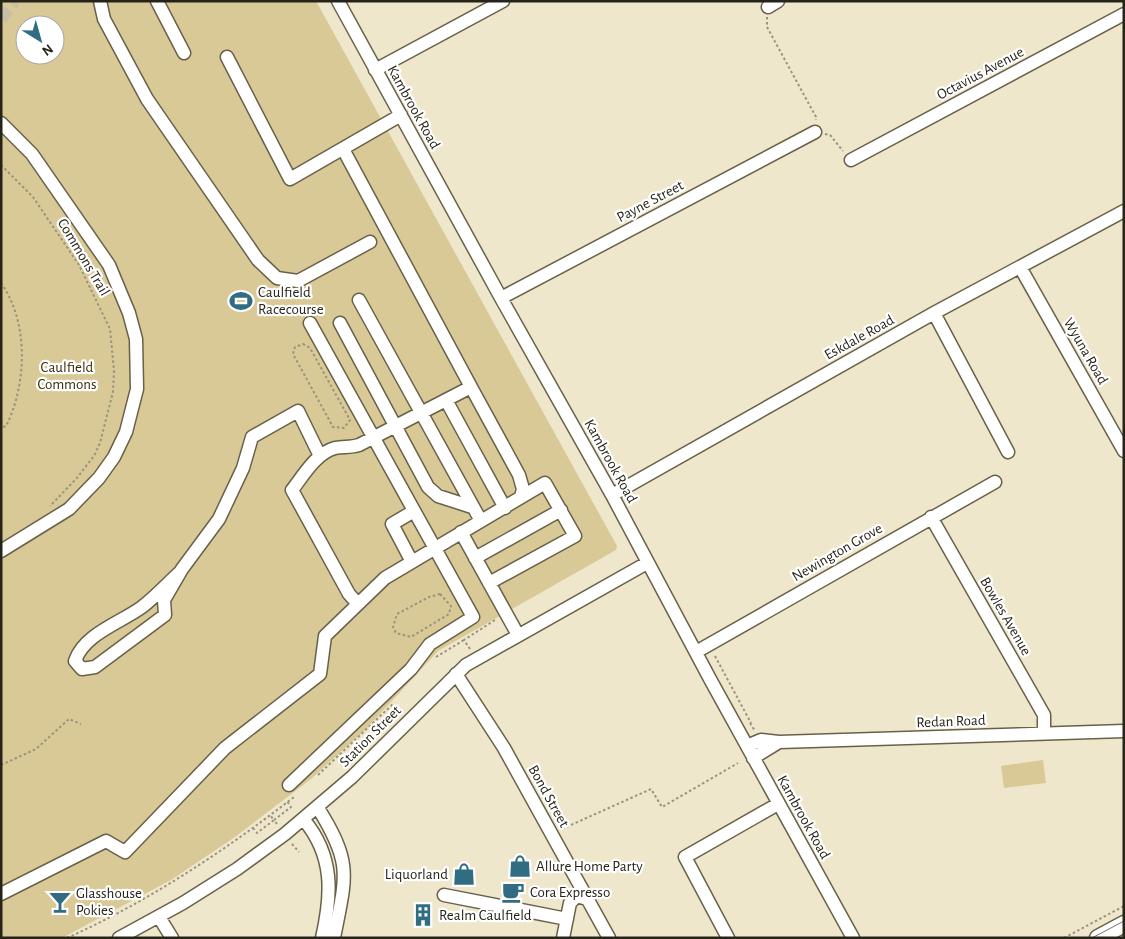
<svg xmlns="http://www.w3.org/2000/svg" width="1125" height="939" viewBox="0 0 1125 939" font-family="'Alegreya Sans',sans-serif">
  <style>
    .green { fill: #d9c996; fill-rule: evenodd }
    .lines { fill: none; stroke-linecap: round; stroke-linejoin: round }
    .minor-tunnel { stroke: #c7c0a7; stroke-width: 12; stroke-dasharray: 12 6; stroke-linecap: butt }
    .minor-casing { stroke: #686149; stroke-width: 15 }
    .major-casing { stroke: #686149; stroke-width: 19 }
    .path { stroke: #99937f; stroke-width: 2; stroke-dasharray: 2.5 2.5; stroke-linecap: butt }
    .minor { stroke: #fff; stroke-width: 12 }
    .major { stroke: #fff; stroke-width: 16 }
    .tram { stroke: #7a7563; stroke-width: 1 }
    .labels { text-anchor: middle; stroke-width: 4.5; stroke-linejoin: round; paint-order: stroke }
    .street-label { font-size: 15px; fill: #262319; stroke: #fff }
    .poi-label { font-size: 15px; fill: #262319; stroke: #fff; text-anchor: start }
    .park-label { font-size: 15px; fill: #352c0d; stroke: #fff }
  </style>
  <rect width="100%" height="100%" fill="#efe7cb"/>
  <path class="green" d="M1,1H316L617,546L616,550L438,651L366,729L311,779L235,837L171,880L62,938H1ZM25,25H55V55H25Z
    M1043,760L1046,783L1004,788L1001,766Z"/>
  <g class="lines">
    <path class="minor-tunnel" d="M1,19L15,1"/>
    <defs>
      <path id="minor" d="M100,1L104,19L147,99L258,260L277,278L298,281L370,242
        M157,1L184,53
        M338,1L501,298L612,495L710,679L853,938
        M768,7L778,1
        M227,57L290,179L401,115
        M375,70L503,1
        M1,123L32,154L109,265L129,313L136,339L137,389L126,432L114,457L99,478L69,509L1,551
        M343,149L471,387
        M851,160L1124,14
        M1020,267L1124,451
        M501,298L815,132
        M359,300L481,521
        M934,313L1008,452
        M340,323L428,487L438,496L472,507
        M446,400L505,508
        M612,495L934,313L1124,211
        M931,517L1044,715V734
        M461,532L518,635
        M475,558L561,510
        M412,562L392,524L414,511
        M179,573C167,584 155,597 142,607C120,623 84,634 75,661L82,669L95,667L165,615L164,600L182,569L219,519L243,468L252,437L298,411L320,456
        M358,604L349,594L292,490C303,476 316,453 335,448C343,446 350,448 359,445L471,387L519,475L523,489L521,497
        M696,652L995,482
        M456,674L504,748L609,938
        M747,746L761,740L779,742L1124,731
        M753,758L779,742
        M289,785L411,669L430,644L473,617L310,323
        M318,808C353,864 346,876 334,938
        M304,820C334,856 332,894 322,938
        M1,894L106,841L125,852L225,748L320,674L325,636L385,578L545,483L575,536L489,583
        M444,895L567,919
        M159,917L172,938
        M119,938L183,903L237,869L285,834L352,777L466,665L647,563
        M563,938L570,903L577,896L587,899
        M728,938L685,857L778,804"/>
      <path id="major" d="M1098,938L1124,924"/>
    </defs>
    <use href="#minor" class="minor-casing"/>
    <use href="#major" class="major-casing"/>
    <path class="path" d="M767,17V27L816,117V120
      M825,134L830,135L843,151
      M1,165L33,197L79,265L110,329L114,371L113,392L100,443L94,456L76,479L50,506
      M1,283C29,322 27,385 6,426L1,428
      M303,344L310,348L350,420L344,428L333,427L293,354L295,347Z
      M440,594L451,606L449,614L411,637L396,633L393,627L397,614L429,597Z
      M470,649L464,640L495,620
      M715,656L751,723
      M436,657L464,640
      M750,723L755,731
      M1,765L36,749L69,719L81,724
      M318,775L394,703
      M277,824L274,820L291,807L287,801
      M253,828L257,833L274,820L270,815
      M562,829L651,789L662,807L738,763
      M292,844L299,852
      M67,938C149,901 223,852 294,797
      M1064,938L1124,906"/>
    <use href="#minor" class="minor"/>
    <use href="#major" class="major"/>
    <path class="tram" d="M1092,938L1124,921"/>
  </g>
  <defs>
    <symbol id="stadium-bare" viewBox="-9 -9 18 18"><path d="M0-5a6.5 5 0 1 0 0 10a6.5 5 0 1 0 0-10ZM-3.5-1.8h7v3.6h-7Z" fill="#306d83" stroke="#fff" stroke-width="2.5" paint-order="stroke"/></symbol>
    <symbol id="shop-bare" viewBox="-9 -9 18 18"><path d="M-5-2.5h2.3a2.7 3.5 0 0 1 5.4 0H5L5.5 6h-11ZM-1.5-2.5h3a1.5 2.3 0 0 0-3 0Z" fill="#306d83" stroke="#fff" stroke-width="2.5" paint-order="stroke"/></symbol>
    <symbol id="cafe-bare" viewBox="-9 -9 18 18"><path d="M-5.5-4.5H6V0H3Q3 3.5 0 3.5H-2.5Q-5.5 3.5-5.5 0ZM3-3.2v2h1.7v-2ZM-6 4.5H4V6H-6Z" fill="#306d83" stroke="#fff" stroke-width="2.5" paint-order="stroke"/></symbol>
    <symbol id="bar-bare" viewBox="-9 -9 18 18"><path d="M-6-5H6L.8 .8V4.5H3.5V6h-7V4.5H-.8V.8Z" fill="#306d83" stroke="#fff" stroke-width="2.5" paint-order="stroke"/></symbol>
    <symbol id="building-bare" viewBox="-9 -9 18 18"><path d="M-4-6H4V6H1V3H-1V6H-4ZM-2.5-4.3h1.7v1.8h-1.7ZM.8-4.3h1.7v1.8H.8ZM-2.5-1h1.7V.8h-1.7ZM.8-1h1.7V.8H.8Z" fill="#306d83" stroke="#fff" stroke-width="2.5" paint-order="stroke"/></symbol>
  </defs>
  <g fill-rule="evenodd">
    <use href="#stadium-bare" x="225" y="285" width="32" height="32"/>
    <use href="#shop-bare" x="504" y="850" width="32" height="32"/>
    <use href="#shop-bare" x="448" y="858" width="32" height="32"/>
    <use href="#cafe-bare" x="497" y="876" width="32" height="32"/>
    <use href="#bar-bare" x="44" y="886" width="32" height="32"/>
    <use href="#building-bare" x="407" y="899" width="32" height="32"/>
  </g>
  <g class="labels">
    <g class="street-label">
      <text transform="translate(980 73) rotate(-28)" y="5">Octavius Avenue</text>
      <text transform="translate(414 107) rotate(61)" y="5">Kambrook Road</text>
      <text transform="translate(650 201) rotate(-28)" y="5">Payne Street</text>
      <text transform="translate(84 257) rotate(59)" y="5">Commons Trail</text>
      <text transform="translate(859 337) rotate(-29)" y="5">Eskdale Road</text>
      <text transform="translate(1086 351) rotate(60)" y="5">Wyuna Road</text>
      <text transform="translate(611 461) rotate(61)" y="5">Kambrook Road</text>
      <text transform="translate(837 552) rotate(-30)" y="5">Newington Grove</text>
      <text transform="translate(1006 616) rotate(60)" y="5">Bowles Avenue</text>
      <text transform="translate(951 721) rotate(-2)" y="5">Redan Road</text>
      <text transform="translate(370 736) rotate(-45)" y="5">Station Street</text>
      <text transform="translate(549 796) rotate(61)" y="5">Bond Street</text>
      <text transform="translate(804 817) rotate(61)" y="5">Kambrook Road</text>
    </g>
    <g class="poi-label">
      <text x="258" y="297">Caulfield<tspan x="258" dy="17">Racecourse</tspan></text>
      <text x="536" y="871">Allure Home Party</text>
      <text x="448" y="879" text-anchor="end">Liquorland</text>
      <text x="530" y="897">Cora Expresso</text>
      <text x="76" y="898">Glasshouse<tspan x="76" dy="17">Pokies</tspan></text>
      <text x="439" y="920">Realm Caulfield</text>
    </g>
    <g class="park-label">
      <text x="67" y="372">Caulfield<tspan x="67" dy="17">Commons</tspan></text>
    </g>
  </g>
  <rect width="1125" height="939" fill="none" stroke="#262319" stroke-width="5"/>
  <g transform="translate(40 40) rotate(143)"><circle r="24" fill="#ffffff" stroke="#a8a7a3"/>
  <path d="M0-4L9 19L0 12L-9 19Z" fill="#306d83"/>
  <text y="-8" font-size="14" font-weight="bold" text-anchor="middle" fill="#262319">N</text>
  </g>
</svg>
